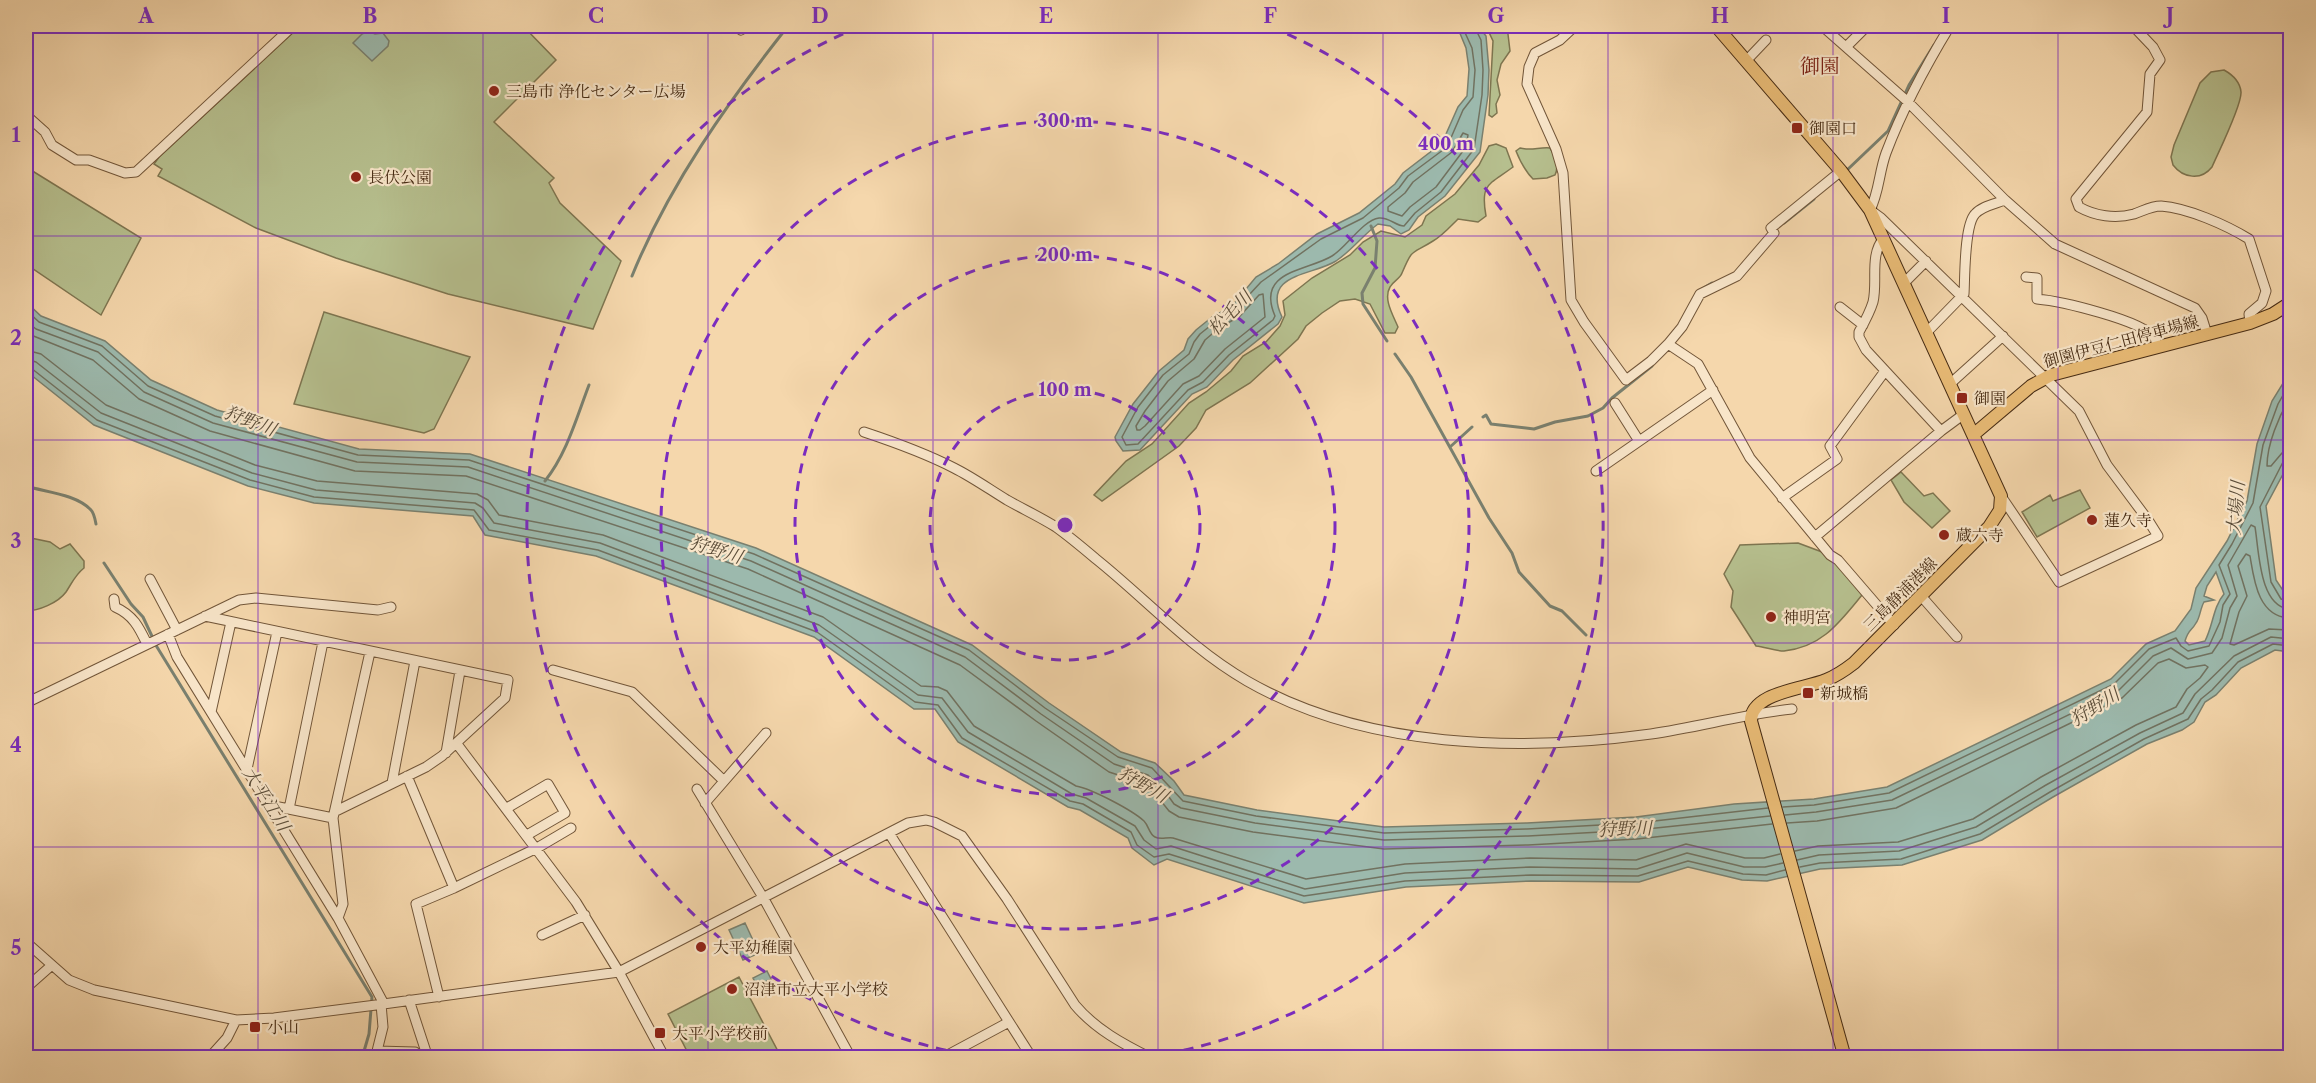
<svg xmlns="http://www.w3.org/2000/svg" width="2316" height="1083" viewBox="0 0 2316 1083" font-family="'Libre Caslon Text','Noto Serif JP',serif">
  <style>
    .green { fill: #b6bf8e; stroke: #7e7550; stroke-width: 1.5 }
    .water { fill: #9cb9ad; stroke: #7a806f; stroke-width: 1.5; fill-rule: evenodd }
    .lines { fill: none; stroke-linecap: round; stroke-linejoin: round }
    .shore { stroke: #717260; stroke-width: 1.5 }
    .stream { stroke: #7a806f; stroke-width: 3 }
    .minor-casing { stroke: #725639; stroke-width: 11 }
    .major-casing { stroke: #462b13; stroke-width: 14 }
    .minor { stroke: #f8e5c9; stroke-width: 9 }
    .major { stroke: #eabc76; stroke-width: 12 }
    .grid { fill: none; stroke: #7b2cbf; stroke-width: 1.5; stroke-opacity: 0.55 }
    .ring { fill: none; stroke: #7b2cbf; stroke-width: 3; stroke-dasharray: 10 8 }
    .poi-dot { fill: #8f2418; stroke: #f8e5c9; stroke-width: 2 }
    .labels { text-anchor: middle; stroke-width: 4.5; stroke-linejoin: round; paint-order: stroke }
    .poi-label { font-size: 16px; fill: #462b13; stroke: #f8e5c9; text-anchor: start }
    .street-label { font-size: 16px; fill: #462b13; stroke: #f8e5c9 }
    .water-label { font-size: 18px; font-style: italic; fill: #5c4e3a; stroke: #f8e5c9 }
    .quarter-label { font-size: 20px; fill: #7a1f14; stroke: #f8e5c9 }
    .centre { fill: #7b2cbf; stroke: #f8e5c9; stroke-width: 3 }
    .ring-label { font-size: 18px; text-anchor: middle; font-weight: bold; fill: #7b2cbf; stroke: #f8e5c9; stroke-width: 4.5; stroke-linejoin: round; paint-order: stroke }
    .neatline { fill: none; stroke: #7b2cbf; stroke-width: 2 }
    .grid-label { font-size: 20px; text-anchor: middle; font-weight: bold; fill: #7b2cbf }
  </style>
  <rect width="100%" height="100%" fill="#f5d7ac"/>
  <filter id="stains"><feTurbulence type="fractalNoise" baseFrequency=".00333" numOctaves="4"/><feColorMatrix values="0 0 0 0 .2 0 0 0 0 .09 0 0 0 0 .02 0 0 0 .5 -.17"/></filter>
  <radialGradient id="worn" r=".72"><stop offset=".6" stop-color="#630" stop-opacity="0"/><stop offset="1" stop-color="#630" stop-opacity=".3"/></radialGradient>
  <path class="green" d="M300,26L308,33L317,26H523L556,60L494,122L554,178L549,183L560,203L621,261L593,329L448,294L336,258L256,228L158,176L162,169L154,164L159,157Z
    M1486,26H1507L1510,51L1501,64L1497,80L1500,95L1496,104L1497,113L1492,117L1489,115L1493,41Z
    M2224,70C2233,75 2240,81 2241,92C2242,105 2218,153 2212,167C2201,181 2183,178 2173,165L2171,157L2174,145L2200,83L2211,72Z
    M1496,144L1506,148L1513,167C1489,185 1480,183 1486,216L1478,222L1458,219C1450,227 1442,236 1433,241C1411,255 1413,247 1402,273C1400,279 1393,281 1390,287C1383,299 1393,315 1398,327L1395,333H1385L1370,304L1355,299L1340,301L1322,313L1306,326L1298,339L1250,383L1206,410L1196,428L1179,446L1102,501L1094,495L1126,461L1152,444L1189,403L1206,392L1231,371L1243,356L1266,342L1280,326L1285,315L1283,301L1312,278L1350,255L1363,242L1381,231L1405,237L1422,225L1426,216L1455,194L1479,165L1489,146Z
    M1520,148C1531,151 1539,147 1550,148C1555,156 1559,167 1555,175L1547,178L1533,179C1526,172 1520,161 1516,151Z
    M26,167L141,238L101,315L26,264Z
    M324,312L470,357L434,429L424,433L294,404Z
    M1901,472L1924,496L1933,493L1950,511L1932,528L1904,502L1891,480Z
    M2080,490L2090,508L2037,537L2022,512L2050,495L2053,501Z
    M26,537L50,542L60,549L70,544L84,561V568C75,575 72,583 66,592C58,603 38,611 26,611Z
    M1798,543L1830,555L1862,595C1839,623 1822,647 1784,651C1775,651 1765,647 1756,646L1731,607L1733,591L1724,574L1740,545Z
    M739,977L781,1057H690L668,1014Z"/>
  <path class="water" d="M1454,26H1478L1486,36L1489,70L1488,95L1480,152L1445,196L1418,217L1409,230L1401,234L1390,226L1378,224C1363,235 1351,251 1336,261C1312,276 1261,273 1282,317L1278,324L1233,360L1207,387L1192,394L1140,450L1123,451L1116,441L1115,437L1133,404L1159,371L1184,350L1188,339L1196,330L1212,317L1232,306L1256,277L1278,264L1317,234L1359,213L1395,184L1403,173L1442,143L1458,107L1467,96L1469,69L1466,48L1459,31Z
    M368,31L375,34L383,33L389,41L388,46L372,61L353,43L362,34Z
    M26,302L41,316L105,341L151,380L217,410L359,449L470,454L756,548L972,645L1049,703L1121,752L1155,763L1174,781L1184,795L1257,810L1384,827L1527,823L1636,817L1734,804L1814,799L1887,787L2111,679L2146,644L2175,631L2191,609L2196,588L2227,541L2247,501L2257,444L2272,401L2290,372V461L2266,506L2276,580L2286,595L2290,597V652L2275,650L2241,668L2216,695L2205,702L2194,722L2182,730L2147,744L2053,797L1982,840L1902,865L1820,869L1767,881L1742,880L1688,867L1639,882L1531,881L1406,887L1304,903L1167,859L1154,865L1132,848L1128,838L1080,810L1068,807L958,742L935,709H914L814,637L596,556L485,535L473,516L314,503L248,486L94,425L26,371ZM2216,572L2224,594C2213,607 2213,626 2205,641L2189,645L2185,641C2189,628 2191,632 2196,623C2200,618 2200,609 2204,602L2214,600L2204,596L2207,586Z
    M745,923L759,953L743,960L729,930Z
    M767,971L771,979L757,986L753,978Z"/>
  <g class="lines">
    <path class="shore" d="M1462,26L1472,48L1475,70L1473,97L1463,110L1447,147L1408,176L1399,188L1363,218L1321,239L1261,282L1235,310L1215,322L1200,334L1194,342L1189,354L1163,375L1138,407L1122,437L1126,445L1138,444L1188,390L1203,382L1229,355L1273,320L1275,316C1255,270 1308,271 1332,256C1346,248 1363,220 1379,218C1389,217 1396,226 1404,226L1415,213L1441,192L1474,149L1482,95L1483,70L1481,40L1474,26
      M1463,133L1468,135L1466,147L1436,187L1410,207L1402,216L1388,211V207L1405,193L1413,182L1452,152Z
      M1263,294L1265,317L1225,349L1199,376L1183,384L1145,426L1140,430H1137L1136,426L1145,411L1168,381L1194,359L1205,340L1219,328L1240,316L1259,295Z
      M26,310L39,322L102,346L148,386L215,416L358,455L469,460L754,554L969,650L1045,708L1118,757L1152,768L1183,801L1256,816L1384,833L1527,829L1637,823L1768,808
      M26,321L36,329L98,352L144,392L213,423L357,462L468,467L751,561L965,657L1041,714L1114,764L1148,775L1164,790L1174,804L1181,808L1255,823L1384,840L1528,836L1637,830L1770,816
      M26,333L93,360L139,399L210,431L355,471L466,476L748,569L960,665L1036,721L1109,772L1143,783L1157,796L1169,811L1179,817L1253,832L1384,849L1528,845L1637,839L1772,824
      M26,350L41,354L106,405L255,465L317,481L477,494L488,500L499,515L603,535L823,617L921,686L938,687L947,691L974,726L1076,786C1092,789 1132,810 1144,821C1149,826 1149,834 1155,837C1160,840 1167,837 1173,838L1306,879L1405,864L1530,858L1636,860L1686,844L1745,858H1764L1780,854
      M26,359L36,362L101,413L252,473L316,490L475,503L483,508L494,523L600,543L819,625L918,695L942,698L968,732L1072,794L1086,798L1135,826L1144,840L1156,849L1171,846L1305,889L1405,873L1530,867L1637,869L1687,853L1744,867H1765L1783,863
      M26,367L31,368L97,420L250,480L314,497L474,510L489,530L598,550L817,632L915,702L938,705L962,738L1070,801L1083,804L1131,832L1137,845L1154,857L1169,854L1304,896L1405,881L1531,875L1638,876L1688,861L1743,874L1766,875L1785,870
      M2290,398C2279,416 2267,444 2267,466H2271L2282,453L2290,451
      M2290,459L2283,462L2260,507L2271,582L2281,599L2290,602
      M2290,618C2258,617 2254,580 2250,556L2246,554L2238,566L2247,596L2239,612L2230,644L2234,645L2269,629L2290,630
      M1783,807L1814,805L1889,793L2114,684L2149,649L2176,638L2181,646L2188,651L2209,646L2220,622L2223,605L2230,594L2219,565L2232,544L2253,503L2263,445L2278,404L2290,383
      M1785,815L1816,812L1892,800L2118,691L2153,656L2171,648L2188,659L2212,653L2222,638L2230,608L2237,596L2228,565L2251,525L2255,527C2259,550 2259,607 2290,609
      M1787,823L1817,821L1896,808L2122,698L2158,663L2169,659L2186,668L2205,665L2208,667L2200,678L2187,689L2176,707L2136,725L2041,777L1973,819L1898,842L1818,846L1795,851
      M1797,860L1819,855L1899,851L1976,827L2046,785L2140,733L2183,713L2195,694L2234,656L2271,637L2290,639
      M1800,867L1820,863L1901,859L1980,834L2050,792L2144,739L2188,719L2201,699L2212,690L2238,662L2273,644L2290,646"/>
    <path class="stream" d="M1846,171L1888,131L1909,85L1934,45
      M1784,223L1814,199
      M1371,226L1377,241L1375,268L1362,293L1363,304L1387,341
      M632,276C669,185 728,102 788,26
      M1697,292L1712,283
      M1395,354L1411,377L1489,518L1512,553L1519,572L1550,606L1562,611L1586,635
      M1483,417L1486,415L1491,424L1534,429L1555,422L1588,416L1603,408L1612,398L1652,366
      M1450,447L1472,427
      M545,481C567,453 576,419 589,385
      M26,486C45,492 76,494 91,510C94,513 95,519 96,524
      M104,563L131,604L143,617L157,647L372,997L369,1034L362,1058"/>
    <defs>
      <path id="minor" d="M737,26L741,30L747,26
        M1575,26L1560,40L1535,53L1529,67L1527,84L1556,149L1563,173L1571,300L1584,322L1626,380L1651,361L1668,344L1682,327L1700,294L1737,276L1774,233L1771,228L1841,171
        M1822,26L1907,101L2005,200L2055,244L2195,308L2202,318L2207,334
        M1950,26C1925,67 1903,108 1886,153C1879,172 1879,193 1870,210L1881,218L2079,411L2107,465L2148,520L2158,536L2059,582L2001,496
        M2133,26L2153,47L2160,60L2150,74L2147,112L2076,199L2079,207C2095,216 2115,219 2134,214C2143,211 2151,206 2161,206C2188,208 2226,225 2249,239L2266,291L2262,303L2249,314L2250,323
        M1846,47L1867,26
        M1746,61L1766,40
        M26,115L45,132L52,145L76,160H89L125,173L136,172L293,26
        M1884,238C1869,255 1878,281 1873,302C1870,312 1864,323 1859,332V337L1866,350L1941,431L1964,414
        M2026,277L2037,278V299C2060,301 2142,320 2155,338C2155,339 2158,346 2158,347
        M1905,282L1926,261
        M1840,307L1863,325
        M1927,332L1964,294C1965,278 1964,226 1975,214C1982,206 1995,204 2005,200
        M1668,344L1698,364L1750,458L1830,555L1838,560L1894,625
        M1951,383L2003,336
        M1615,403L1639,441
        M864,432C894,442 925,453 954,468C972,477 989,489 1007,500C1023,509 1040,517 1056,527C1070,537 1083,548 1096,559C1146,599 1191,649 1247,681C1365,749 1520,752 1651,734C1699,727 1745,714 1792,709
        M1596,471L1713,390
        M1782,498L1837,459L1830,446L1885,371
        M1815,537L1941,431
        M150,579L177,630
        M1922,597L1957,637
        M114,599L115,607C133,615 139,627 147,644
        M205,616L508,680L505,698L442,756L426,767L336,811
        M168,634L177,657L338,918L384,1004
        M553,670L632,692L724,781
        M26,703L239,600L256,598L378,610L391,607
        M211,712L231,622
        M457,744L576,902L619,972L665,1058
        M446,753L460,671
        M247,769L277,632
        M407,776L454,888L416,904L439,997
        M392,783L415,661
        M697,789L764,899L851,1058
        M705,803L766,733
        M269,805L333,818
        M507,808L548,784L565,813L527,835
        M289,809L323,642
        M889,833L1032,1058
        M454,888L537,848L571,828
        M338,918L343,904L333,818L370,652
        M542,935L585,915
        M26,942L69,980L94,990L236,1020L274,1018L376,1005L619,972L908,823L926,820L934,822L962,836L1007,899L1075,1005C1095,1029 1123,1044 1151,1058
        M26,988L52,965
        M409,1000L428,1058
        M381,1004L383,1027L377,1051L415,1052L422,1058
        M209,1058L227,1038L236,1020
        M942,1058L1009,1022"/>
      <path id="major" d="M1716,26L1841,171L1870,210L2001,496L2000,510L1989,527L1854,663C1845,670 1836,676 1826,680C1805,689 1751,692 1751,721L1845,1058
        M1973,435L2031,386L2051,375L2250,323L2273,314L2290,303"/>
    </defs>
    <use href="#minor" class="minor-casing"/>
    <use href="#major" class="major-casing"/>
    <use href="#minor" class="minor"/>
    <use href="#major" class="major"/>
  </g>
  <path class="grid" d="M258,26V1058M483,26V1058M708,26V1058M933,26V1058M1158,26V1058M1383,26V1058M1608,26V1058M1833,26V1058M2058,26V1058M26,236H2290M26,440H2290M26,643H2290M26,847H2290"/>
  <g class="ring">
    <circle cx="1065" cy="525" r="135"/>
    <circle cx="1065" cy="525" r="270"/>
    <circle cx="1065" cy="525" r="404"/>
    <path d="M981 1057A539 539 0 0 1 859 27M1271 27A539 539 0 0 1 1149 1057"/>
  </g>
  <g class="poi-dot">
    <circle cx="494" cy="91" r="6"/>
    <rect x="1791" y="122" width="12" height="12" rx="3"/>
    <circle cx="356" cy="177" r="6"/>
    <rect x="1956" y="392" width="12" height="12" rx="3"/>
    <circle cx="2092" cy="520" r="6"/>
    <circle cx="1944" cy="535" r="6"/>
    <circle cx="1771" cy="617" r="6"/>
    <rect x="1802" y="687" width="12" height="12" rx="3"/>
    <circle cx="701" cy="947" r="6"/>
    <circle cx="732" cy="989" r="6"/>
    <rect x="249" y="1021" width="12" height="12" rx="3"/>
    <rect x="654" y="1027" width="12" height="12" rx="3"/>
  </g>
  <g class="labels">
    <g class="poi-label">
      <text x="506" y="97">三島市 浄化センター広場</text>
      <text x="1809" y="134">御園口</text>
      <text x="368" y="183">長伏公園</text>
      <text x="1974" y="404">御園</text>
      <text x="2104" y="526">蓮久寺</text>
      <text x="1956" y="541">蔵六寺</text>
      <text x="1783" y="623">神明宮</text>
      <text x="1820" y="699">新城橋</text>
      <text x="713" y="953">大平幼稚園</text>
      <text x="744" y="995">沼津市立大平小学校</text>
      <text x="267" y="1033">小山</text>
      <text x="672" y="1039">大平小学校前</text>
    </g>
    <g class="street-label">
      <text transform="translate(2121 341) rotate(-15)" y="6">御園伊豆仁田停車場線</text>
      <text transform="translate(1900 594) rotate(-45)" y="6">三島静浦港線</text>
    </g>
    <g class="water-label">
      <text transform="translate(1230 313) rotate(-46)" y="6">松毛川</text>
      <text transform="translate(250 421) rotate(21)" y="6">狩野川</text>
      <text transform="translate(2236 508) rotate(-85)" y="6">大場川</text>
      <text transform="translate(716 550) rotate(17)" y="6">狩野川</text>
      <text transform="translate(2095 707) rotate(-32)" y="6">狩野川</text>
      <text transform="translate(1143 785) rotate(29)" y="6">狩野川</text>
      <text transform="translate(266 799) rotate(58)" y="6">大平江川</text>
      <text transform="translate(1625 829) rotate(-2)" y="6">狩野川</text>
    </g>
    <g class="quarter-label">
      <text x="1820" y="73">御園</text>
    </g>
  </g>
  <circle cx="1065" cy="525" r="9" class="centre"/>
  <g class="ring-label">
    <text x="1065" y="127">300 m</text>
    <text x="1446" y="150">400 m</text>
    <text x="1065" y="261">200 m</text>
    <text x="1065" y="396">100 m</text>
  </g>
  <rect width="2316" height="1083" fill="none" stroke="#f5d7ac" stroke-width="66"/>
  <rect x="33" y="33" width="2250" height="1017" class="neatline"/>
  <g class="grid-label">
    <text x="146" y="23">A</text>
    <text x="370" y="23">B</text>
    <text x="596" y="23">C</text>
    <text x="820" y="23">D</text>
    <text x="1046" y="23">E</text>
    <text x="1270" y="23">F</text>
    <text x="1496" y="23">G</text>
    <text x="1720" y="23">H</text>
    <text x="1946" y="23">I</text>
    <text x="2170" y="23">J</text>
    <text x="16" y="142">1</text>
    <text x="16" y="345">2</text>
    <text x="16" y="548">3</text>
    <text x="16" y="752">4</text>
    <text x="16" y="955">5</text>
  </g>
  <rect width="100%" height="100%" filter="url(#stains)"/>
  <rect width="100%" height="100%" fill="url(#worn)"/>
</svg>
